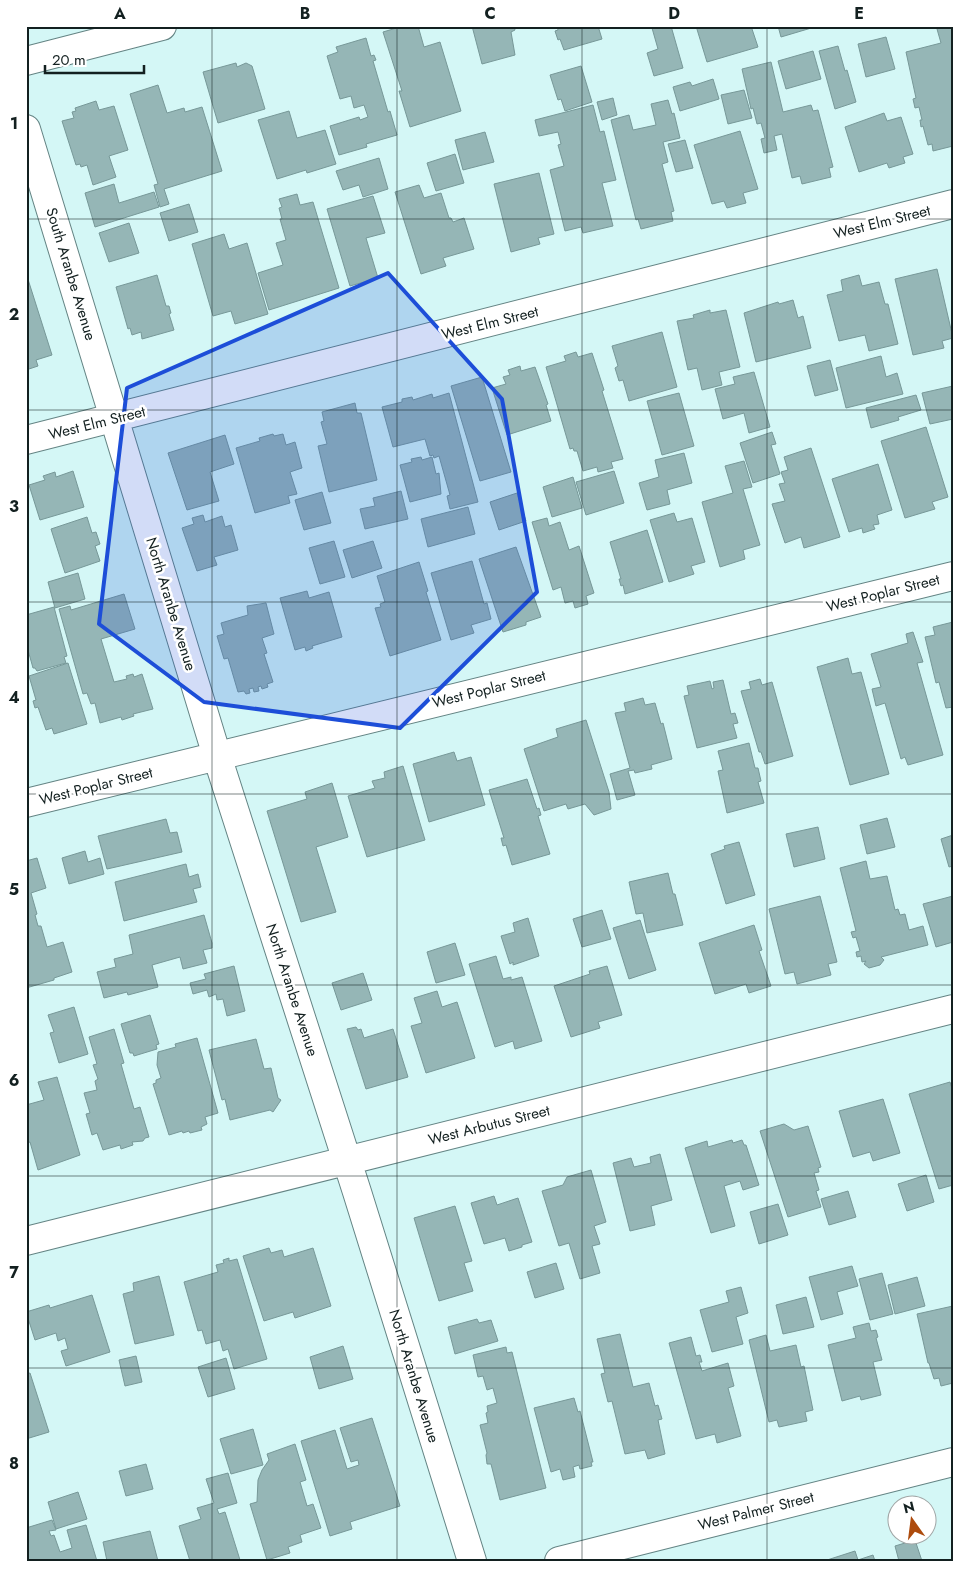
<svg xmlns="http://www.w3.org/2000/svg" width="979" height="1587" viewBox="0 0 979 1587" font-family="Jost,sans-serif">
  <style>
    .building { fill: #95b6b6; stroke: #779898 }
    .lines { fill: none; stroke-linecap: round; stroke-linejoin: round }
    .street-casing { stroke: #648484; stroke-width: 30 }
    .street { stroke: #fff; stroke-width: 28 }
    .marked { fill: #1d4ed8; fill-opacity: 0.2; stroke: #1d4ed8; stroke-width: 4; stroke-linejoin: round }
    .grid { fill: none; stroke: #132020; stroke-width: 1; stroke-opacity: 0.55 }
    .labels { text-anchor: middle; stroke-width: 5; stroke-linejoin: round; paint-order: stroke }
    .street-label { font-size: 15px; fill: #132020; stroke: #fff }
    .neatline { fill: none; stroke: #132020; stroke-width: 2 }
    .grid-label { font-size: 16px; text-anchor: middle; font-weight: bold; fill: #132020 }
  </style>
  <rect width="100%" height="100%" fill="#d4f7f6"/>
  <path class="building" d="M403,26H418L424,47L440,42L461,111L410,127L399,91H402L383,32Z
    M472,26H514L515,30L511,32L515,55L482,64Z
    M557,26H598L602,39L564,50L560,39L558,40L555,31L558,30Z
    M660,26H671L683,68L654,76L647,53L658,49L652,28Z
    M696,26H751L758,47L707,62Z
    M778,26H818L781,37Z
    M947,26H953V146L933,151L932,144L928,145L923,126L921,127L920,120H922L919,107L915,108L913,99L916,98L906,52L941,43L937,29Z
    M886,37L895,69L866,77L858,44Z
    M366,38L371,56L374,55L376,60L373,61L388,112L390,111L397,135L366,144L367,147L339,155L330,126L359,117L360,120L368,117L364,105L354,108L351,96L340,99L327,56L338,52L336,47Z
    M838,46L845,71L847,70L856,102L835,109L819,51Z
    M813,51L821,79L786,89L778,61Z
    M771,62L783,112L811,105L813,111L818,110L833,167L829,168L831,177L802,184L800,176L792,178L782,134L774,136L777,150L764,153L761,139L765,138L761,123L757,124L753,108L751,109L742,69Z
    M236,63L237,67L246,63L252,66L265,109L218,123L203,72Z
    M581,66L592,102L565,111L561,99L558,100L550,75Z
    M713,79L719,99L680,111L673,87L690,82L692,86Z
    M158,85L167,113L184,108L185,112L202,107L222,171L164,189L169,204L160,207L154,185L158,184L130,94Z
    M744,90L752,118L728,124L721,95Z
    M613,98L617,115L602,120L597,102Z
    M668,100L672,114L674,113L680,138L663,142L668,162L662,164L674,211L671,212L673,221L641,229L638,219L636,220L611,120L629,115L633,130L656,125L651,104Z
    M96,101L99,110L114,106L128,150L109,156L116,177L93,185L87,165L81,167L80,164L76,165L62,121L74,118L72,112L76,111L75,108Z
    M593,105L600,132L604,131L616,180L602,183L613,226L583,233L581,227L565,231L550,170L564,166L558,145L561,144L558,132L539,136L535,120Z
    M289,111L297,138L325,130L336,164L307,173L306,170L277,179L258,120Z
    M884,113L887,121L901,117L913,154L903,157L905,163L889,168L887,163L859,172L845,127Z
    M740,131L758,189L743,193L746,203L727,208L724,201L712,204L694,145Z
    M485,132L494,162L463,170L455,140Z
    M685,140L693,168L676,172L668,144Z
    M455,154L464,183L436,191L427,163Z
    M379,158L388,189L363,197L359,185L343,190L336,171Z
    M539,173L554,234L538,238L540,244L511,252L494,184Z
    M114,184L119,203L154,192L159,207L95,227L85,193Z
    M419,185L424,198L441,193L449,218H451L453,222L464,218L474,249L443,258L446,266L421,274L395,192Z
    M297,194L300,205L313,202L339,288L269,310L258,273L283,265L276,243L286,240L280,219H282L279,208L282,207L279,199Z
    M373,196L385,233L366,238L378,278L350,286L327,209Z
    M189,204L198,232L169,241L160,213Z
    M129,223L139,253L109,262L99,233Z
    M224,234L229,249L247,243L268,314L235,324L231,311L213,316L192,244Z
    M937,269L953,338L942,341L944,348L913,355L895,279Z
    M26,273L52,355L36,360L38,366L26,370Z
    M157,275L166,306H169L171,313L169,314L174,330L142,339L141,332L132,335L130,328L128,329L116,287Z
    M859,275L862,286L879,282L885,304H888L898,344L869,351L865,335L839,341L827,295L843,291L841,280Z
    M793,300L798,318L803,316L811,348L756,362L744,313L778,302L779,304Z
    M710,310V313L726,310L740,367L719,372L722,385L702,390L697,368L688,370L677,321L694,318L693,315Z
    M662,332L677,387L629,401L623,380L619,381L615,368L618,366L612,346Z
    M576,352L578,357L592,353L604,390L602,391L623,459L611,462L613,468L598,472L597,467L583,471L577,451H574L573,448L570,449L546,367L566,361L564,356Z
    M881,356L886,377L897,373L903,394L846,408L836,368Z
    M830,360L838,390L815,396L807,366Z
    M520,366L521,371L535,367L548,404L546,405L551,421L507,435L492,388L506,384L503,377L510,375L508,370Z
    M754,372L770,427L749,433L744,413L723,419L715,389L735,384L733,377Z
    M482,377L511,472L480,481L451,386Z
    M953,386V419L930,424L922,393Z
    M449,393L478,502L450,509L447,496L450,495L439,456L434,458L433,455L430,456L425,439L393,447L382,407L402,402V399L412,397L413,400L432,394L433,398Z
    M679,393L694,446L662,455L647,401Z
    M916,395L921,410L898,417L899,420L871,428L866,408Z
    M355,403L357,413H361L377,480L329,492L318,446L327,444L321,422L324,421L322,412Z
    M926,427L948,497L932,502L935,509L905,518L881,441Z
    M772,432L776,444L771,445L780,474L753,483L740,443Z
    M273,434L274,436L283,434L286,445L295,442L302,468L290,472L297,494L288,496L290,503L255,513L236,448L260,441L259,438Z
    M225,435L234,464L210,472L219,501L187,510L168,453Z
    M811,448L840,537L804,548L801,537L785,543L772,504L785,501L779,484L785,483L781,472L788,470L784,457Z
    M684,453L692,483L667,490L670,504L647,510L639,483L659,477L655,460Z
    M421,457L422,460L432,457L436,474L439,473L441,494L410,502L400,465L412,462L411,459Z
    M744,461L752,487L743,489L760,545L743,550L745,559L720,567L702,502L733,493L725,466Z
    M878,464L892,510L877,515L879,524L873,525L875,529L863,533L862,528L849,532L832,479Z
    M73,471L84,507L40,520L29,485L45,480L43,476L55,472L56,477Z
    M614,471L624,503L586,515L576,482Z
    M573,477L582,508L552,517L543,487Z
    M401,491L408,519L365,529L360,509L375,506L373,498Z
    M322,492L331,523L304,530L295,500Z
    M517,493L526,521L499,530L490,502Z
    M468,507L475,534L428,547L421,519Z
    M674,513L677,522L692,518L705,562L691,566L694,574L669,582L650,520Z
    M203,515L205,522L222,516L225,527L231,525L238,550L214,557L217,565L197,571L182,528L194,524L192,518Z
    M87,517L92,533L96,532L100,544L95,546L100,561L65,573L51,529Z
    M547,518L549,526L560,522L569,550L579,546L594,593L586,596L588,604L575,608L573,601L565,603L561,587L553,590L532,522Z
    M647,530L663,582L625,594L623,585L621,586L619,579H621L610,542Z
    M334,541L345,577L320,584L309,548Z
    M373,541L382,568L352,578L343,550Z
    M516,547L541,617L526,622V625L503,632L479,559Z
    M472,561L484,604L487,603L491,619L471,625L474,633L451,640L431,573Z
    M419,562L428,591L426,592L441,640L390,656L375,608L381,607L380,604L385,602L377,576Z
    M78,573L85,599L55,608L48,582Z
    M307,591L309,598L329,592L342,637L312,646L313,648L306,651L305,647L295,650L280,598Z
    M124,594L135,629L101,639L114,682L127,679L126,676L133,674L134,677L142,674L153,709L133,714L134,716L122,720L121,717L100,723L95,703L91,704L87,693L83,694L59,609L70,606L71,610Z
    M266,603L274,634L262,638L267,653L264,654L273,682L267,684L268,687L262,689L261,686L258,687L259,691L254,692L253,688L249,689L250,693L246,694L244,691L238,692L228,658L224,659L217,636L224,634L221,623L248,615L247,606Z
    M54,607L67,656L64,657L66,663L37,671L35,668H33L28,650H26V615Z
    M953,622V707L946,708L939,682L936,683L925,637L935,635L933,627Z
    M913,632L923,662L917,663L943,755L908,765L905,757L901,759L885,703L876,706L872,689L881,687L871,654L908,643L906,634Z
    M848,658L852,674L861,672L889,774L850,785L817,667Z
    M68,663L87,724L54,734L52,728L46,730L38,707L35,708L33,701L36,700L29,676Z
    M760,679L762,685L772,682L793,756L765,764L761,752H759L741,691L751,689L749,682Z
    M723,680L731,714L735,713L738,723L733,724L737,738L697,748L684,696L689,695L687,686L710,681L712,689L714,688L713,682Z
    M643,698L645,705L655,703L661,724L663,723L672,759L651,765L652,769L635,773L634,770L628,771L635,795L617,800L610,774L630,768L615,713L626,711L624,703Z
    M586,720L609,792L611,809L594,815L585,804L568,809L566,804L544,811L524,749L558,737L556,729Z
    M749,743L755,768H758L761,781L758,782L764,803L727,813L718,771L723,770L718,751Z
    M454,752L457,761L471,757L485,805L429,822L413,764Z
    M403,766L425,840L367,857L348,796L375,788L372,781L385,778L384,772Z
    M527,779L537,809L539,808L541,815L538,816L550,854L512,865L506,845L503,846L501,838H504L489,790Z
    M332,783L348,837L316,847L336,912L301,922L267,811L307,799L305,792Z
    M887,818L895,847L867,854L860,825Z
    M166,819L170,833L177,832L182,852L107,869L98,836Z
    M818,827L825,859L794,867L786,834Z
    M953,835V866L949,867L941,839Z
    M739,842L755,895L726,904L711,854L725,849L724,846Z
    M85,851L88,862L100,858L104,874L69,884L62,858Z
    M37,858L46,888L31,893L37,914L35,915L38,926H41L47,947L63,942L72,972L54,978V980L26,988V861Z
    M866,861L870,879L887,876L895,910L898,909L900,915L905,914L909,930L923,926L928,945L881,957L884,960L880,965L869,968L864,964L866,961L862,962L861,956L857,957L856,952L860,951L856,937L853,938L851,932L856,931L840,868Z
    M186,864L189,877L198,874L201,887L193,889L197,902L124,921L115,882Z
    M668,873L673,894H675L683,925L647,933L643,913L636,914L629,882Z
    M820,896L837,962L828,964L831,975L797,984L794,972L785,974L769,909Z
    M953,896V942L936,947L923,904Z
    M602,910L611,939L582,947L573,919Z
    M204,915L212,943V948L203,950L207,963L183,969L180,957L152,965L158,987L128,995L127,992L104,998L97,972L116,967L114,959L133,954L129,935Z
    M528,918L539,956L513,965V962L510,964L501,936L515,932L513,923Z
    M640,920L656,970L629,979L613,928Z
    M754,925L762,950L759,951L771,986L749,993L746,984L715,994L699,943Z
    M455,943L465,975L436,983L427,952Z
    M496,956L503,979L511,977V980L522,977L542,1041L515,1049L513,1041L495,1047L469,964Z
    M234,966L245,1011L227,1016L223,999L217,1000L216,994L209,997L207,990L193,994L190,983L206,979L204,974Z
    M607,966L622,1015L598,1022L600,1028L571,1037L554,986L590,974L589,971Z
    M363,973L372,1000L341,1010L332,983Z
    M437,991L442,1007L457,1002L475,1058L426,1073L411,1026L422,1023L414,998Z
    M74,1007L88,1054L59,1063L50,1033L54,1032L48,1015Z
    M150,1015L159,1044L156,1045L157,1049L134,1056L133,1053H130L121,1024Z
    M356,1027L358,1030L361,1029L364,1038L393,1029L408,1077L366,1089L347,1029Z
    M114,1029L124,1063L121,1064L134,1109L140,1107L149,1137L145,1138L143,1141L132,1142L133,1145L121,1149L120,1145L103,1150L97,1133L92,1135L86,1114L90,1113L84,1093L97,1090L95,1081L98,1079L93,1065L97,1064L89,1037Z
    M197,1038L218,1113L205,1117L207,1124L201,1127L202,1130L190,1133L189,1131L183,1133L182,1131L169,1135L153,1084L156,1083V1080L161,1078L157,1065L158,1052L176,1047L175,1044Z
    M256,1039L264,1069L271,1068L278,1098L281,1100L273,1112L270,1110L230,1120L225,1099L222,1100L209,1050Z
    M57,1077L80,1155L38,1170L30,1142L26,1143V1105L44,1100L38,1082Z
    M950,1082L953,1092V1170H951L953,1185L939,1189L909,1094Z
    M883,1099L900,1153L873,1161L870,1152L853,1157L839,1111Z
    M784,1124L794,1130L808,1126L821,1167L818,1168L819,1172L814,1173L819,1190L816,1191L821,1207L788,1217L760,1131Z
    M732,1140L733,1143L742,1140L744,1145H746L759,1185L743,1190L740,1181L724,1186L735,1226L711,1233L685,1148L707,1141L708,1147Z
    M660,1154L672,1200L651,1206L655,1225L630,1231L613,1163L631,1158L634,1167L651,1163L650,1157Z
    M591,1170L606,1222L594,1226L600,1244L592,1246L600,1273L580,1279L569,1243L559,1246L542,1191L563,1185L567,1177Z
    M926,1175L934,1202L907,1211L898,1184Z
    M848,1191L856,1217L829,1225L821,1199Z
    M494,1196L497,1205L518,1198L532,1242L522,1245V1247L509,1251L505,1238L484,1244L471,1203Z
    M778,1204L788,1235L759,1244L750,1212Z
    M455,1206L472,1261L464,1263L473,1291L439,1301L414,1218Z
    M269,1248L271,1253L282,1250L284,1257L313,1248L331,1306L295,1318L293,1312L264,1321L243,1256Z
    M229,1258V1261L237,1259L267,1359L234,1369L228,1349L223,1351L220,1340L206,1344L202,1330L198,1331L184,1282L218,1272L216,1265L224,1263L223,1260Z
    M556,1263L564,1289L535,1298L527,1272Z
    M852,1266L858,1286L837,1292L843,1314L821,1320L809,1277Z
    M882,1273L893,1314L870,1320L859,1279Z
    M159,1276L174,1335L135,1344L123,1294L134,1291L133,1283Z
    M917,1277L925,1306L895,1314L888,1285Z
    M741,1287L748,1313L736,1317L743,1344L712,1352L700,1310L729,1302L726,1291Z
    M92,1295L110,1352L66,1366L61,1351L68,1349L65,1338L58,1341L56,1333L35,1340L26,1312L49,1305L50,1308Z
    M806,1297L814,1327L783,1334L776,1305Z
    M953,1306V1383L941,1386L939,1378L934,1379L929,1363H928L917,1314Z
    M477,1319L479,1323L491,1320L498,1341L455,1354L448,1327Z
    M869,1323L871,1331L876,1330L878,1337L876,1338L882,1360L873,1362L881,1395L861,1400L860,1396L842,1401L828,1345L856,1338L853,1327Z
    M620,1334L633,1387L649,1383L655,1406L658,1405L662,1419L658,1420L665,1454L648,1459L645,1450L625,1454L612,1401L608,1402L601,1374L605,1373L597,1339Z
    M766,1335L770,1351L796,1345L801,1367L804,1366L813,1410L805,1412L807,1421L779,1427L777,1420L769,1422L749,1340Z
    M691,1337L696,1356L700,1355L702,1362H699L702,1371L728,1363L734,1386L728,1388L741,1436L717,1443L715,1434L696,1439L669,1343Z
    M343,1346L353,1379L319,1389L310,1357Z
    M506,1347L507,1353L512,1352L546,1488L500,1500L491,1464H487L486,1455L487,1453L480,1425L488,1423L486,1413L488,1412L487,1406L497,1403L493,1388L487,1390L483,1376L478,1377L473,1355Z
    M136,1356L142,1382L125,1386L119,1360Z
    M226,1358L235,1389L208,1397L198,1367Z
    M30,1373L49,1432L26,1439V1374Z
    M574,1398L578,1412L580,1411L593,1462H591L592,1466L580,1469L579,1465L573,1467L575,1477L563,1480L560,1469L551,1472L534,1408Z
    M372,1418L400,1506L350,1522L352,1529L330,1536L301,1441L335,1430L347,1469L359,1465L358,1460L351,1462L340,1428Z
    M253,1429L263,1465L231,1474L220,1439Z
    M295,1444L306,1480L300,1482L307,1506L313,1504L321,1528L300,1535L302,1542L288,1547L290,1553L267,1560L250,1504L257,1502L258,1480L262,1470L269,1460L267,1454Z
    M146,1464L153,1489L126,1496L119,1471Z
    M228,1473L237,1503L217,1509L219,1514L225,1512L240,1560L190,1561L179,1526L201,1519L197,1508L214,1503L206,1479Z
    M78,1492L87,1519L56,1529L48,1502Z
    M52,1520L56,1530L49,1531L51,1536L54,1535L60,1552L72,1548L67,1530L86,1525L97,1561H27L26,1528Z
    M150,1531L158,1561H107L103,1542Z
    M915,1540L922,1561H899L895,1546Z
    M855,1551L858,1560L873,1555L875,1561H824Z"/>
  <g class="lines">
    <defs>
      <path id="street" d="M26,61L162,26
        M26,129L217,756L357,1192L472,1561
        M26,440L953,204
        M26,803L953,576
        M26,1241L953,1009
        M559,1561L953,1462"/>
    </defs>
    <use href="#street" class="street-casing"/>
    <use href="#street" class="street"/>
  </g>
  <path class="marked" d="M388,273L502,399L537,592L400,728L204,702L99,624L127,388Z"/>
  <path class="grid" d="M212,26V1561M397,26V1561M582,26V1561M767,26V1561M26,219H953M26,410H953M26,602H953M26,794H953M26,985H953M26,1176H953M26,1368H953"/>
  <g class="labels">
    <g class="street-label">
      <text transform="translate(882 222) rotate(-14)" y="5">West Elm Street</text>
      <text transform="translate(71 274) rotate(73)" y="5">South Aranbe Avenue</text>
      <text transform="translate(490 323) rotate(-14)" y="5">West Elm Street</text>
      <text transform="translate(97 423) rotate(-14)" y="5">West Elm Street</text>
      <text transform="translate(883 593) rotate(-14)" y="5">West Poplar Street</text>
      <text transform="translate(171 604) rotate(73)" y="5">North Aranbe Avenue</text>
      <text transform="translate(489 689) rotate(-14)" y="5">West Poplar Street</text>
      <text transform="translate(96 786) rotate(-14)" y="5">West Poplar Street</text>
      <text transform="translate(292 990) rotate(72)" y="5">North Aranbe Avenue</text>
      <text transform="translate(489 1125) rotate(-14)" y="5">West Arbutus Street</text>
      <text transform="translate(414 1376) rotate(73)" y="5">North Aranbe Avenue</text>
      <text transform="translate(756 1511) rotate(-14)" y="5">West Palmer Street</text>
    </g>
  </g>
  <rect width="979" height="1587" fill="none" stroke="#ffffff" stroke-width="55"/>
  <g transform="translate(912 1520) rotate(346)"><circle r="24" fill="#ffffff" stroke="#a1a6a6"/>
  <path d="M0-4L9 19L0 12L-9 19Z" fill="#ad4b0d"/>
  <text y="-8" font-size="14" font-weight="bold" text-anchor="middle" fill="#132020">N</text>
  </g>
  <path d="M45 65v8h99v-8" fill="none" stroke="#132020" stroke-width="2.5"/>
  <text x="52" y="65" font-size="15" fill="#132020" stroke="#ffffff" stroke-width="4" paint-order="stroke">20 m</text>
  <rect x="28" y="28" width="924" height="1532" class="neatline"/>
  <g class="grid-label">
    <text x="120" y="19">A</text>
    <text x="305" y="19">B</text>
    <text x="490" y="19">C</text>
    <text x="674" y="19">D</text>
    <text x="859" y="19">E</text>
    <text x="14" y="129">1</text>
    <text x="14" y="320">2</text>
    <text x="14" y="512">3</text>
    <text x="14" y="703">4</text>
    <text x="14" y="895">5</text>
    <text x="14" y="1086">6</text>
    <text x="14" y="1278">7</text>
    <text x="14" y="1469">8</text>
  </g>
</svg>
